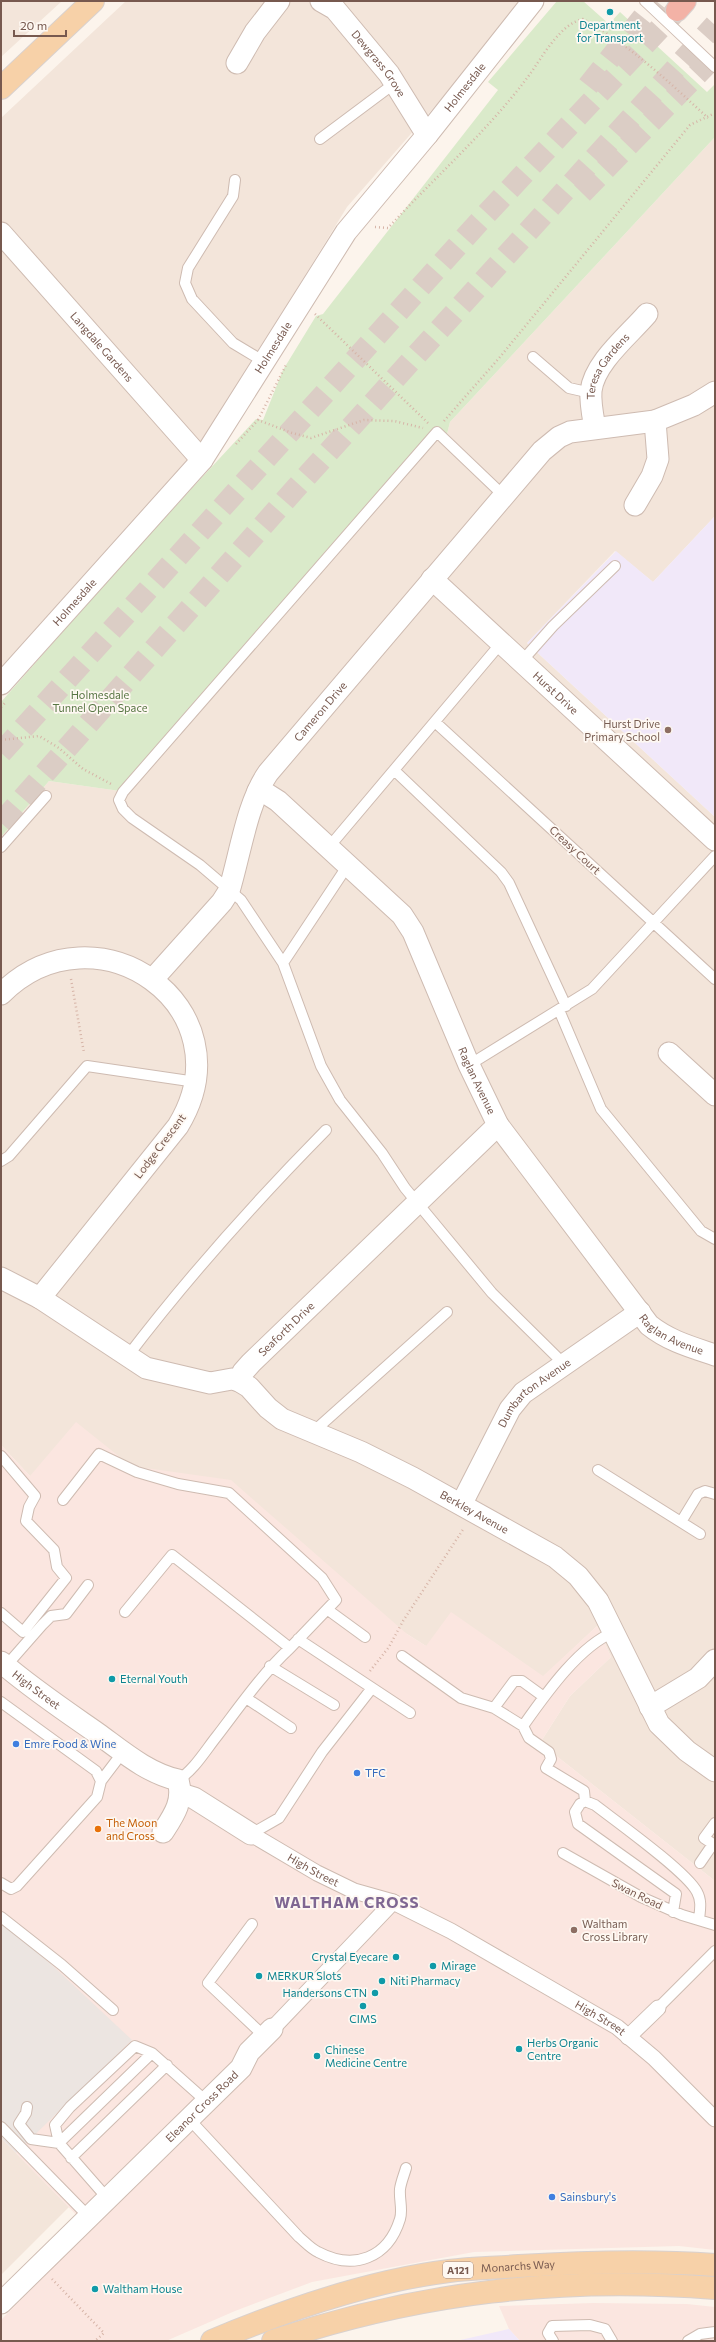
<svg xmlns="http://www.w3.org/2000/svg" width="716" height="2342" viewBox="0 0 716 2342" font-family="Commissioner,sans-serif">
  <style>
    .residential { fill: #f3e5da }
    .commercial { fill: #fbe6e0 }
    .industrial { fill: #ece5e1 }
    .education { fill: #f1e8f9 }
    .green { fill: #daeaca }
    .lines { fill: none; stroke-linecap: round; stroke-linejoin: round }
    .motorway-tunnel { stroke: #dbcdc5; stroke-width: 22; stroke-dasharray: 22 11; stroke-linecap: butt }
    .service-casing { stroke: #cebbb1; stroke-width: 12 }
    .pedestrian-casing { stroke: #cebbb1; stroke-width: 17 }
    .minor-casing { stroke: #cebbb1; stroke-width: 23 }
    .primary-casing { stroke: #d9d1ce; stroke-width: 24 }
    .motorway-casing { stroke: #d9d1ce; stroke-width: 24 }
    .path { stroke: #d6b4a7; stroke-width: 2.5; stroke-dasharray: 1 3; stroke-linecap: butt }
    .service { stroke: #fff; stroke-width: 10 }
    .pedestrian { stroke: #fff; stroke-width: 15 }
    .minor { stroke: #fff; stroke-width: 21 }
    .primary { stroke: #f7d1a8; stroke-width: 22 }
    .motorway { stroke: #f3b2a6; stroke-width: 22 }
    .culture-dot { fill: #0f9aa8; stroke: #fef8f2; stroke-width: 1.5 }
    .education-dot { fill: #8d6e63; stroke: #fef8f2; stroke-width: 1.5 }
    .shop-dot { fill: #3f7fe0; stroke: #fef8f2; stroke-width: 1.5 }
    .food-dot { fill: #e8710a; stroke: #fef8f2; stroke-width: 1.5 }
    .labels { text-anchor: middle; stroke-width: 3.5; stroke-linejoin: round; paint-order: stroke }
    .shield { fill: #fef8f2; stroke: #a08980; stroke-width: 1 }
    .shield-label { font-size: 10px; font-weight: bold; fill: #77594f }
    .culture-label { font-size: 11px; fill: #0d838f; stroke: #fef8f2; text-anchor: start }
    .street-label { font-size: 11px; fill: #77594f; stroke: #fef8f2 }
    .park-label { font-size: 11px; fill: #587644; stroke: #fef8f2 }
    .education-label { font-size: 11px; fill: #785e54; stroke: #fef8f2; text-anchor: end }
    .shop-label { font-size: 11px; fill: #366cbe; stroke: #fef8f2; text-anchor: start }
    .food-label { font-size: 11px; fill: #c56008; stroke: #fef8f2; text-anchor: start }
    .district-label { font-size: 15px; font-weight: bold; letter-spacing: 1px; fill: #7f6792; stroke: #fef8f2 }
  </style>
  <rect width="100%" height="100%" fill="#fcf4ec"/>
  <path class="residential" d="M1,1H62L1,57Z
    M126,1H527L347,207L203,442L103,558L1,671V118Z
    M715,137V516L653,582L615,551L527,643L715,817V1881L540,1743L570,1696L611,1657L597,1626L543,1677L492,1641L426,1646L407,1634L30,1476L1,1445V837L49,781L120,791L437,425L447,434L450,422Z
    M1,2138L69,2207L1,2275Z"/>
  <path class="commercial" d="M76,1422L131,1466L231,1480L407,1634L426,1646L451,1612L543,1676L597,1626L611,1657L570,1696L540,1743L715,1881V2250L679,2246L474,2252L312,2282L235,2311L166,2341H1V2320L90,2229L1,2138V1445L30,1476Z
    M593,2303L687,2304L715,2307V2341H520L509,2329L499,2306Z"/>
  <path class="industrial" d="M1,1922L54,1967L132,2040L16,2153L1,2138Z"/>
  <path class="education" d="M715,516V817L527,643L616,551L653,582Z
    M509,2329L520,2341H456Z"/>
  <path class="green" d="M557,1H583L609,24L620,12L707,92L715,84V137L450,422L447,434L437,426L120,791L49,781L1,837V702L133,552L256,419L263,420L283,370L316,316L323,314L498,90L488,82Z"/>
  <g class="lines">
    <path class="motorway-tunnel" d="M588,86L656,1
      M582,193L715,56
      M1,753L479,222L677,10
      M1,823L296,488L715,25"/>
    <defs>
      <path id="service" d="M645,1L715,67
        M320,139L395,83
        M235,180L233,196L188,268L185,283L192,299L233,343L263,361
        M533,357L569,388L591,393
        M504,496L437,432L123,792L119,800L123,809L132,818L200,865L241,900L283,963L321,1066L340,1100L382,1153L405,1188L492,1293L564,1364
        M522,661L553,626L615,566
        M435,722L715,979
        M394,770L501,872L509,883L566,1006
        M1,847L46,796
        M329,847L502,642
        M283,963L348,865
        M559,1010L601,1109L701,1231L715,1239
        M469,1065L592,989L715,856
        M1,1161L9,1156L87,1066L196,1082
        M127,1357C188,1277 255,1202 326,1130
        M313,1432L447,1312
        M1,1456L35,1496L29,1507L26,1521L54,1550L57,1567L66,1578L23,1632L1,1613
        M598,1470L700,1534
        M63,1500L99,1454L137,1472L178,1484L229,1493L322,1578L336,1600L290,1648
        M681,1522L698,1494L705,1491L715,1494
        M328,1610L365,1637
        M125,1612L172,1555L290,1648C262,1674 240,1706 217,1736C205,1751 194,1770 178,1780
        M298,1639L410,1713
        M402,1656L461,1698L494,1708L523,1726
        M6,1666L42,1625L51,1616L66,1614L88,1585
        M270,1666L334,1705
        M246,1698L291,1728
        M1,1702L96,1771L101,1781
        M494,1708L514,1681H522L544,1697
        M585,1801L584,1791L546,1768L551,1759L549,1752L529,1738L523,1726C545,1695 579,1646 614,1632
        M251,1834L279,1818L322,1752L372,1688
        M563,1853L641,1897L682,1915L715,1925
        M700,1863L713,1844L704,1838L715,1823
        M1,1883L11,1889L17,1886L97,1797L101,1781L123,1752
        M673,1912L676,1894L578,1824L575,1812L580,1804L585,1801L595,1805C617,1822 687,1872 697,1892C702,1901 700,1910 699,1920
        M1,1917L62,1965L113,2010
        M252,1924L208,1983L264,2036
        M658,2008L715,1951
        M27,2107L26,2113L19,2124L31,2139L59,2143
        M190,2120L299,2237C305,2242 311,2249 318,2252C354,2271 388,2258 400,2219C403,2210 399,2199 400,2189C401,2182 404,2175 406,2168
        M1,2127L89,2217
        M59,2143L152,2053
        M71,2158L167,2065
        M108,2199L59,2143L55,2125L70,2107L135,2046L152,2053L207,2102
        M553,2341L548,2333L552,2326L590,2325L605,2329L612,2341
        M688,2341L700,2334L715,2332"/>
      <g id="pedestrian">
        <path id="s1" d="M251,1834L317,1873L354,1891L393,1902L451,1931L617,2027L654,2058L715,2119"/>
        <path d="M272,2029L393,1902"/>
        <path d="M628,2037L658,2008"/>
      </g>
      <g id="minor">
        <path id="s2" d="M321,1L335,9L389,74L427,135"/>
        <path d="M237,63L255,32L279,1"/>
        <path id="s3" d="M1,233L202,460"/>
        <path id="s4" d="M595,428C593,417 590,403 591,391C594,363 629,335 647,314"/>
        <path d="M635,505L652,476L658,459L655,421L694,405L715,392"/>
        <path id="s5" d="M432,579L715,840"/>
        <path id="s6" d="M1,684L202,460L346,232L427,135L533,1"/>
        <path id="s7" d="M258,791L267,794L278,801L402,915L413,932L469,1065L498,1125L649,1325C669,1341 691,1347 715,1355"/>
        <path id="s8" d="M153,979L222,902L229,891C240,855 247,803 268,773L542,451L559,437L570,432L655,421"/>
        <path d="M1,994C96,899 250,1008 178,1126L40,1298"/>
        <path d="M669,1053L715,1095"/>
        <path id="s9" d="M1,1278L40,1298L146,1368L210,1383L232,1379L239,1381L249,1387L268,1408L282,1419L361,1452L413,1478L555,1557L578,1576L598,1601L659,1724L687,1751L715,1771"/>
        <path id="s10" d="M239,1381L243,1372L251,1363L498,1125"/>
        <path id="s11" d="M462,1503L510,1409L523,1393L640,1312"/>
        <path id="s12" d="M1,1662C31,1688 64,1710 97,1733C122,1751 147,1773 178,1780C184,1801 174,1815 163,1832"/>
        <path d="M650,1707L698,1678L715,1660"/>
        <path d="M181,1794L194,1798L251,1834"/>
        <path id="s13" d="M1,2303L241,2068L249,2052L272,2029"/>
      </g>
      <g id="primary">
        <path d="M1,88L93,1"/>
        <path id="s14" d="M212,2341C286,2310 369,2281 449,2271C472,2268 496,2268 519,2266C584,2262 649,2260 715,2265"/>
        <path d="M273,2341C420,2292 561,2276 715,2288"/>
      </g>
      <path id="motorway" d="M677,10L685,1"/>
    </defs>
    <use href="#service" class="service-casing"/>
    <use href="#pedestrian" class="pedestrian-casing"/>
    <use href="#minor" class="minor-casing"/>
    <use href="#primary" class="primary-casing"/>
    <use href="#motorway" class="motorway-casing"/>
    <path class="path" d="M375,227L388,228C435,177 489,130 530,74C543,56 560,24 583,19C630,45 669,82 708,118
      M315,314L428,423
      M258,420L286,365
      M444,421L500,357L690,125L715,113
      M236,444L258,420L292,433L311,438L364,420L394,421L423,428
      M1,707L5,703
      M1,740L39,736L59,748L83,769L113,785
      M71,979L84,1053
      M370,1671L389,1647L403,1621L464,1528
      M52,2279L104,2333L95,2341"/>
    <use href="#service" class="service"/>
    <use href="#pedestrian" class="pedestrian"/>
    <use href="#minor" class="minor"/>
    <use href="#primary" class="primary"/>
    <use href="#motorway" class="motorway"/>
  </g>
  <g class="culture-dot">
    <circle cx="610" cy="12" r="4"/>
    <circle cx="112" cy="1679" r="4"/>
    <circle cx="396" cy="1957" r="4"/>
    <circle cx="433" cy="1966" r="4"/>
    <circle cx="259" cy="1976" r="4"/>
    <circle cx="382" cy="1981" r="4"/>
    <circle cx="375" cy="1993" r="4"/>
    <circle cx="363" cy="2006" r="4"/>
    <circle cx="519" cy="2049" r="4"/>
    <circle cx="317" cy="2056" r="4"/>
    <circle cx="95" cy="2289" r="4"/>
  </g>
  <g class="education-dot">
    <circle cx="668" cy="730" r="4"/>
    <circle cx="574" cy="1930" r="4"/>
  </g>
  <g class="shop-dot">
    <circle cx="16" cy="1744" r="4"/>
    <circle cx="357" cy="1773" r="4"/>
    <circle cx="552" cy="2197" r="4"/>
  </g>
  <circle class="food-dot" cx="98" cy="1829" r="4"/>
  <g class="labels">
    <rect class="shield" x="443" y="2262" width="30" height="16" rx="3"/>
    <g class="shield-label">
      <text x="458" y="2274">A121</text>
    </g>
    <g class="culture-label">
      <text x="610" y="29" text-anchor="middle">Department<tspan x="610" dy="13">for Transport</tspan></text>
      <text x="120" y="1683">Eternal Youth</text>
      <text x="388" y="1961" text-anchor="end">Crystal Eyecare</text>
      <text x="441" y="1970">Mirage</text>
      <text x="267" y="1980">MERKUR Slots</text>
      <text x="390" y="1985">Niti Pharmacy</text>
      <text x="367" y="1997" text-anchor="end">Handersons CTN</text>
      <text x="363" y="2023" text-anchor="middle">CIMS</text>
      <text x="527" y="2047">Herbs Organic<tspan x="527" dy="13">Centre</tspan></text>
      <text x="325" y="2054">Chinese<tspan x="325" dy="13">Medicine Centre</tspan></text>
      <text x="103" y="2293">Waltham House</text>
    </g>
    <g class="street-label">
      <text dy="4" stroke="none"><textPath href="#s2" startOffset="86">Dewgrass Grove</textPath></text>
      <text dy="4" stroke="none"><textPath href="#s6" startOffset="758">Holmesdale</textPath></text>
      <text dy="4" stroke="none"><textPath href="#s3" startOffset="152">Langdale Gardens</textPath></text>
      <text dy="4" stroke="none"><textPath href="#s6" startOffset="434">Holmesdale</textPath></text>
      <text dy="4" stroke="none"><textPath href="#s4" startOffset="67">Teresa Gardens</textPath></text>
      <text dy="4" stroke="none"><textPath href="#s6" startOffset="110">Holmesdale</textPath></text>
      <text dy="4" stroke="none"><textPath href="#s5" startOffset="168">Hurst Drive</textPath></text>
      <text dy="4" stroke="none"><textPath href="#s8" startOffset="322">Cameron Drive</textPath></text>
      <text transform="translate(575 850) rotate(43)" y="4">Creasy Court</text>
      <text dy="4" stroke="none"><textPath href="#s7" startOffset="373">Raglan Avenue</textPath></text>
      <text transform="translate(160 1146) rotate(-53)" y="4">Lodge Crescent</text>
      <text dy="4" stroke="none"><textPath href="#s10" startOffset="71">Seaforth Drive</textPath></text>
      <text dy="4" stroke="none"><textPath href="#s7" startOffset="697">Raglan Avenue</textPath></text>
      <text dy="4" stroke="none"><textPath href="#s11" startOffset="134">Dumbarton Avenue</textPath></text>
      <text dy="4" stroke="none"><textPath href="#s9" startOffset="538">Berkley Avenue</textPath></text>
      <text dy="4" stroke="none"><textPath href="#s12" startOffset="45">High Street</textPath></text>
      <text dy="4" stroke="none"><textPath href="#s1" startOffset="72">High Street</textPath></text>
      <text transform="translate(637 1894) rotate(26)" y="4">Swan Road</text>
      <text dy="4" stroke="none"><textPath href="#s1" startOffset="396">High Street</textPath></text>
      <text dy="4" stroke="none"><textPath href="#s13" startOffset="281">Eleanor Cross Road</textPath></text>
      <text dy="4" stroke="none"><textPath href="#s14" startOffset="317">Monarchs Way</textPath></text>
    </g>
    <g class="park-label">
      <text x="100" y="699">Holmesdale<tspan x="100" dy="13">Tunnel Open Space</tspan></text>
    </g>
    <g class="education-label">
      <text x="660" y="728">Hurst Drive<tspan x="660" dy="13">Primary School</tspan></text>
      <text x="582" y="1928" text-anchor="start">Waltham<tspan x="582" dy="13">Cross Library</tspan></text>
    </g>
    <g class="shop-label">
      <text x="24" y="1748">Emre Food &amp; Wine</text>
      <text x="365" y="1777">TFC</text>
      <text x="560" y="2201">Sainsbury's</text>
    </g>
    <g class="food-label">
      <text x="106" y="1827">The Moon<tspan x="106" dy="13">and Cross</tspan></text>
    </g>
    <g class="district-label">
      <text x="347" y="1908">WALTHAM CROSS</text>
    </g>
  </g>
  <rect width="716" height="2342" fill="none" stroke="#77594f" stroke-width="4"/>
  <path d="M14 30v6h52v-6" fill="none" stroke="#77594f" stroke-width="2"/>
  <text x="20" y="30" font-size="12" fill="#77594f" stroke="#fef8f2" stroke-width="3" paint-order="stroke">20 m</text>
</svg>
